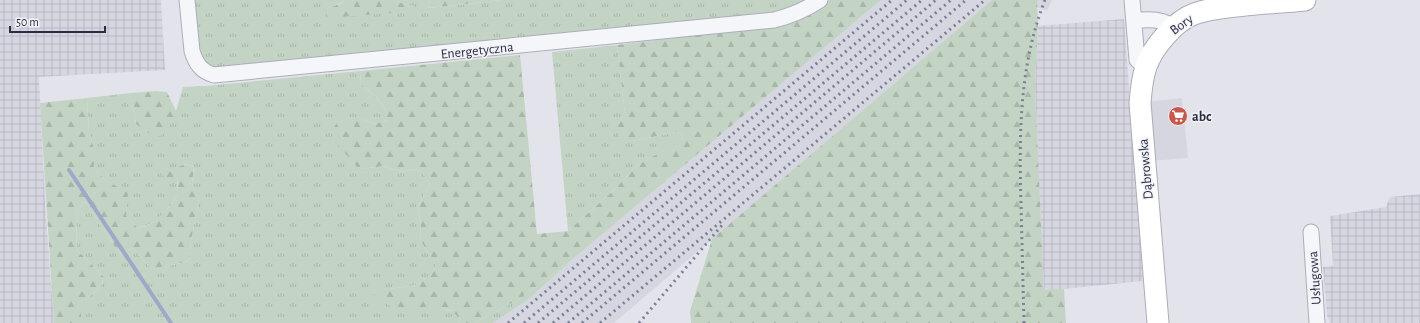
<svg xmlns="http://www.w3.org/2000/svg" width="1420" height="323" viewBox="0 0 1420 323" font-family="'Alegreya Sans',sans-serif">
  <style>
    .built { fill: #d5d6e0 }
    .industrial { fill: url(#industrial-grid) }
    .grass { fill: url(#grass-tufts) }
    .forest { fill: url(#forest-firs) }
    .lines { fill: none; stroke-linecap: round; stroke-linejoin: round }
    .stream { stroke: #9ea9ca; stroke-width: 4 }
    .street-casing { stroke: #acadb9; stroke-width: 17 }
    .secondary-casing { stroke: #acadb9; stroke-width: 23 }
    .street { stroke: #f5f6f9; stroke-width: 15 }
    .secondary { stroke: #fff; stroke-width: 21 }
    .rail { stroke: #7c8094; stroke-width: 3; stroke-dasharray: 2 4; stroke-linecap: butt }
    .labels { text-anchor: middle; stroke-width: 3; stroke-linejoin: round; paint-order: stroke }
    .street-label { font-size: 14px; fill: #2b2e43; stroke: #f2f3f8 }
    .poi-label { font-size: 14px; font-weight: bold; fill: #2b2e43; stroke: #f2f3f8; text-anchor: start }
  </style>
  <defs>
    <pattern id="industrial-grid" width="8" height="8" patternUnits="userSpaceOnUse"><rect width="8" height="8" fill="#d5d6e0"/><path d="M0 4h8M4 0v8" fill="none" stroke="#b7b8c1"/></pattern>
    <pattern id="grass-tufts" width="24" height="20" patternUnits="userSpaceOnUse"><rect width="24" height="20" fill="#c4d4c4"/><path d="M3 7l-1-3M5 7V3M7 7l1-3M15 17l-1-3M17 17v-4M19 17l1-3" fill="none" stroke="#a9b6aa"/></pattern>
    <pattern id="forest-firs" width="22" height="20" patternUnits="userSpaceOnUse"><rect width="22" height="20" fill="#c4d4c4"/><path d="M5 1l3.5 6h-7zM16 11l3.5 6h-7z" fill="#a9b6aa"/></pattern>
  </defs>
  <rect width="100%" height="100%" fill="#e3e4eb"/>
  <path class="built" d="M881,0H992L614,323H493L529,299L574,258Z
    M1037,0H1052L1047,11L1036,7Z
    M1182,98L1188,158L1150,161L1146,102Z"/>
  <path class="industrial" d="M0,0H161L165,70L39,77L45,202L54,323H0Z
    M1124,19L1143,281L1044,291L1035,86L1038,26Z
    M1420,194V323H1330L1327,315L1323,267L1333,266L1330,216L1386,207L1390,197Z"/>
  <path class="grass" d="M195,0H345L343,2L326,9L415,7L398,2L397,0H430L428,8L503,0H808L782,12L220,69C213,67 208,66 203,60C196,51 196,12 195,0Z
    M617,45L625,114L617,125L632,141L677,132L683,134L682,141L636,166L613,191L568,231L552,52Z
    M360,71L361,84C372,94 388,104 387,120L375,124L361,119L357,167L363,169L383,166L402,172L415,169L422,172L430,183L418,207L421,227L420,240L435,262V268L432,274L416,285L382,290L454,312L458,317L460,323H81V303L100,288L104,277L77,250L76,212L85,201L120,255L133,248L152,270L189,261L191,241L199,199L192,184L194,167L186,164L177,167L178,194L171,205L155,222L138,228L126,216L127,193L104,179L94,167V149L89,132L87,98L130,93L136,124L176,111L183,87L206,86Z
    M574,258L529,299L493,323H474L518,300Z"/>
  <path class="forest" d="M345,0H397L398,2L415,7L414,11L327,18L326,9L342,3Z
    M430,0H503L428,8Z
    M829,0H881L574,258L518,300L474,323H460C457,312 451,310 441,308L394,312L391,306L372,298L376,293L382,290L416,285L432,274L435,268V262L420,240L421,227L418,207L430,183L422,172L415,169L402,172L383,166L363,169L357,167L336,143L332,130L336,124L348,120L361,119L375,124L387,120C388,104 372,94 361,84L360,71L520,55L537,234L568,231L613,191L636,166L682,140L683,134L677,132L632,141H625L619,138L617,125L625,114L617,45L789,23L818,11Z
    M992,0H1037L1038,26L1035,86L1044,290L1064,289L1066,323H691L690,311L712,239Z
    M156,91L167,92L176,111L166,132L160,136L150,134L136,124L130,93Z
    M87,98L89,132L94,149V167L104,179L128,193L126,216L138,228L155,222L171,205L178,194V181L170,180L161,174L166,167H177L186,164L194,167L192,184L199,199L191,241L189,261L152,270L133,248L120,255L85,201L76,212L77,250L104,277L100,288L81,303V323H54L40,103Z"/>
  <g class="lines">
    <path class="stream" d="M69,170L171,323"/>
    <defs>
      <path id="street" d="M187,0L192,51C196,64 201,71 214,75L774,20C791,16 805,10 820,0
        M1132,0L1137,60L1146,67
        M1134,21C1147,19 1163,19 1173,27
        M1311,232L1317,323"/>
      <path id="secondary" d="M1158,323L1140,103C1141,91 1142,78 1146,67C1152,48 1175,21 1194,14C1210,8 1228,7 1245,5C1265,3 1285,2 1305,0"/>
    </defs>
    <use href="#street" class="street-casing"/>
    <use href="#secondary" class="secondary-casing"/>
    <use href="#street" class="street"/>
    <use href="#secondary" class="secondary"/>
    <path class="rail" d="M508,323L892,0
      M524,323L907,0
      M538,323L922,0
      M553,323L936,0
      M568,323L951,0
      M582,323L966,0
      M600,323L985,0
      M639,323L723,224
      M1024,323C1023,283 1022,244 1021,204C1019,135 1019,66 1045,0"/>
  </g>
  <defs>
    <symbol id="supermarket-disc" viewBox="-11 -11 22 22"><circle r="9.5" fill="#cd554a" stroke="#f2f3f8"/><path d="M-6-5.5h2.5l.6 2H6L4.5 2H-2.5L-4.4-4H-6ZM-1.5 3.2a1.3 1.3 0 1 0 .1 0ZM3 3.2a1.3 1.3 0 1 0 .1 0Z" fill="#fff"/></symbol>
  </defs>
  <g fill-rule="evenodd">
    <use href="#supermarket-disc" x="1167" y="105" width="22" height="22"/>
  </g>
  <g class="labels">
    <g class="street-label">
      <text transform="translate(1181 24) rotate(-36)" y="5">Bory</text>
      <text transform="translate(477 50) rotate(-6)" y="5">Energetyczna</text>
      <text transform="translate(1145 169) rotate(-95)" y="5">Dąbrowska</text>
      <text transform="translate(1314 278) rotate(-94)" y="5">Usługowa</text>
    </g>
    <g class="poi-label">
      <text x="1192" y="121">abc</text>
    </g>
  </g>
  <path d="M10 26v6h95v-6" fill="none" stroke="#2b2e43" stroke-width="2"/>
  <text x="16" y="26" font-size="12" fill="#2b2e43" stroke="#f2f3f8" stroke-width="3" paint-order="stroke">50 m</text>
</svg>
